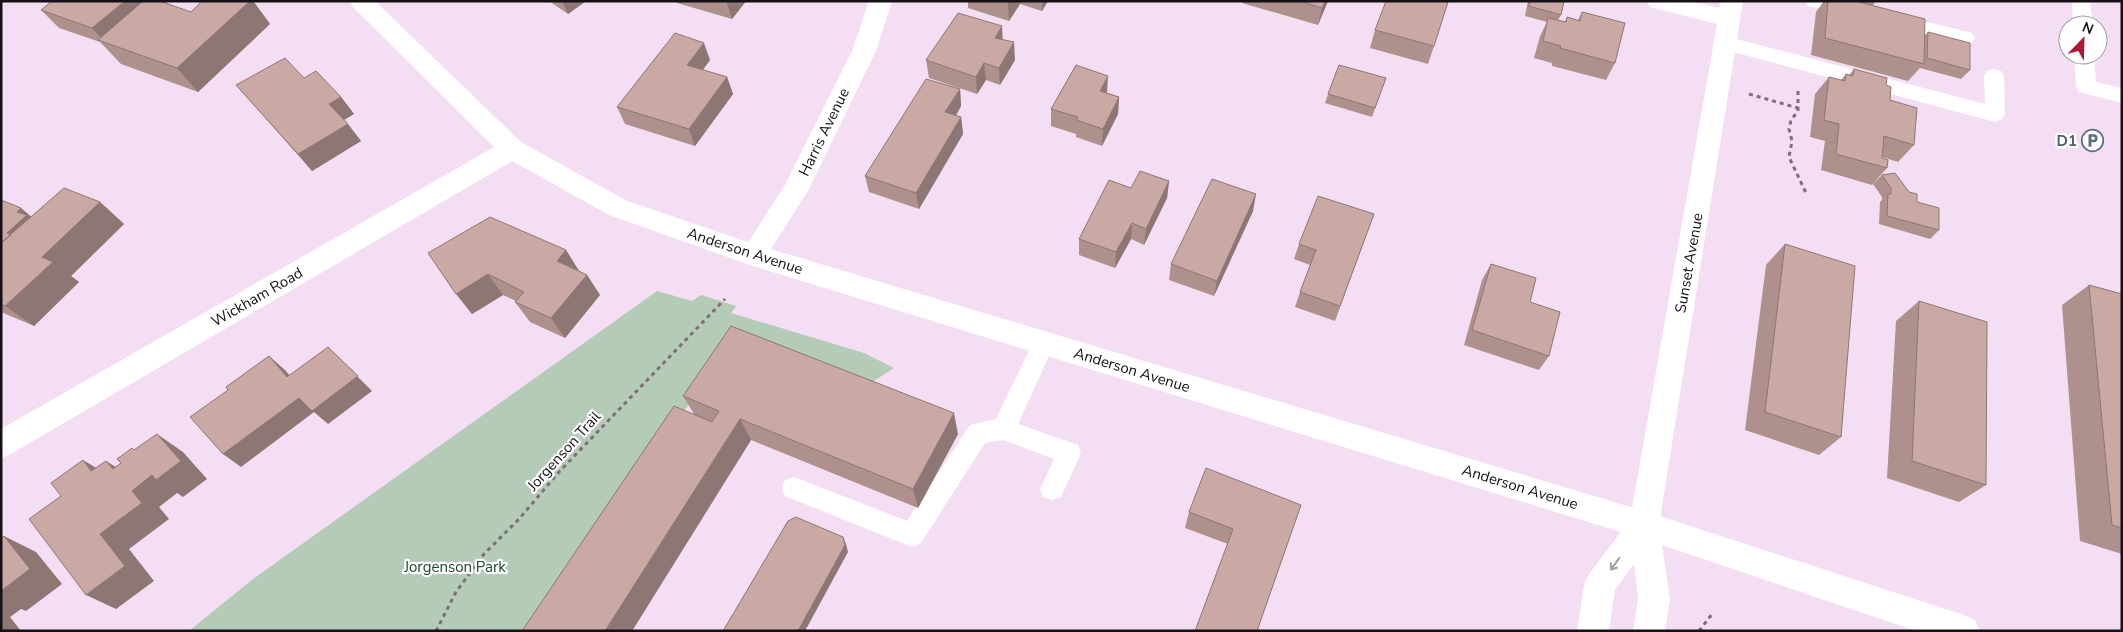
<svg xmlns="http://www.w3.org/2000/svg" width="2123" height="632" viewBox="0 0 2123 632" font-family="'Nunito Sans',sans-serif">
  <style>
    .green { fill: #b4cbb7 }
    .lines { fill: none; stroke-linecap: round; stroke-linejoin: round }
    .path { stroke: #7c6e7b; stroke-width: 3; stroke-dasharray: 4 4; stroke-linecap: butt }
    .lane { fill: #fff; fill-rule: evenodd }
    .street { fill: #fff; fill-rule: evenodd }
    .secondary { fill: #fff; fill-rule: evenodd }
    .wall { fill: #ae918d }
    .shaded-wall { fill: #8d7673 }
    .building { fill: #caa9a4; stroke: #8d7673 }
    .oneway { stroke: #a29fa2 }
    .labels { text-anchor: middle; stroke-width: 4.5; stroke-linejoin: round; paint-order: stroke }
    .street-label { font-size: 15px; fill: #160f16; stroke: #fff }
    .service-label { font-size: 15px; font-weight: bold; fill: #4e5e75; stroke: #fff; text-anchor: end }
    .park-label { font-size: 15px; fill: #1e4728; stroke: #fff }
  </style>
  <rect width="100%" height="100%" fill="#f4def3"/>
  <path class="green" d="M657,291L692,301L701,295L736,306L731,313L864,353L894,368L872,382L710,374L531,631H189L253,579Z"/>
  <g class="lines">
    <path class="path" d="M1798,91V111L1791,120L1789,129L1792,141L1789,157L1807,195
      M1749,94L1798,108
      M436,631L456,592L484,554L519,519L559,472L725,299
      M1699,631L1712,614"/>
    <path class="lane" d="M1806,1H1844L1860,5L1862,10L1860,15L1853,17L1808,6Z
      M2072,1H2090L2093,25H2073Z
      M1896,14L1972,33L1975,38L1972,43L1965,45L1889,26L1887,21L1889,16Z
      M1725,36L1985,104L1984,76L1987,71L1994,69L2001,71L2004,76L2005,114L2002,119L1995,122L1718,48L1715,43L1718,38Z
      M2074,55H2094L2096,82L2122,88V103L2079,92L2076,87Z
      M1044,333L1052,336L1055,343L1018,424L1078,445L1081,453L1061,497L1052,500L1043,497L1040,489L1054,459L1003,440L985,443L921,543L912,547L785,496L782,488L785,480L794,477L907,521L970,425L996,419L1036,336Z"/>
    <path class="street" d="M869,1H892L876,51L808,191L762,263L753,266L744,263L740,255L785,185L852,51Z
      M1647,1H1691L1719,8L1721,1H1743L1659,525L1670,599L1665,631H1633L1638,599L1634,564L1615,590L1609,631H1577L1584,585L1589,574L1630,520L1717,24L1650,7Z
      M512,139L521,142L525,149L521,156L11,454L1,458V429L503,142Z"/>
    <path class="secondary" d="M350,1H375L521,142L627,201L754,244L1644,511L1964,615L1975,620L1980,631H1916L1644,539L753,266L609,215L503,156L353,7Z"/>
  </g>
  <path class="wall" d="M202,1H253L270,24L198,92L121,64L100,42L59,28L41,10L191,12Z
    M549,1H586L568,14Z
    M676,1H746L732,19L677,3Z
    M968,1H1048L1042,11L1020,4L1009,21L968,8Z
    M1242,1H1328L1318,25L1242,3Z
    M1528,1H1564L1561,15L1558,20L1565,22L1567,17L1578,20L1582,12L1615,63L1606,80L1552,66V63L1534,58L1540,36L1547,22L1525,16Z
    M1824,1H1876L1872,6L1925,35L1928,32L1970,70L1961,79L1920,68L1908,81L1811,55L1816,12Z
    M1375,30L1434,46L1428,64L1370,48Z
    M1003,40L1015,60L1000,85L986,80L977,94L929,78L926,60Z
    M710,60L703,70L727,77L733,94L695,146L625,124L617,107Z
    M1854,69L1886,85L1890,100L1914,145L1898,162L1882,157V158L1887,168L1872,185L1821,170L1825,141L1810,137L1815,94L1829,77L1841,80L1846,74L1849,75Z
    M304,78L341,97L354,114L344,120L361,141L312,171L236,85Z
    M1386,78L1372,117L1325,103L1328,94Z
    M960,89L961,106L956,116L961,117L963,134L919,209L869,192L865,176Z
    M1107,93L1119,97L1118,114L1102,146L1076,137V134L1051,126V109Z
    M1882,175L1917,202L1939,230L1930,239L1879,224L1880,202L1882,200V197L1873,184Z
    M1169,181L1167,198L1144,245L1131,239L1115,268L1079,255V239L1131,188Z
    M1,200L31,217L100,202L124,224L71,276L79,282L34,326L1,312Z
    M1253,211L1214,296L1169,280L1171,264Z
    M1374,214L1335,321L1295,307L1300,292L1310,265L1294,259L1299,244Z
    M1785,244L1841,437L1819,455L1745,430L1766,265Z
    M566,250L579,271L587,275L600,295L565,338L530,322L515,302L516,301L503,295L472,314L428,253Z
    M1491,264L1549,356L1539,370L1464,345L1482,280Z
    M2089,285L2122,294V554L2080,541L2062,305Z
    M1919,301L1986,485L1959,502L1887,478L1896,321Z
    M683,396L958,434L918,508L751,440L632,631H522L694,414Z
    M1301,505L1228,544L1185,528L1189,512Z"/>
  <path class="shaded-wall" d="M125,1H153L107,44L92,28Z
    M250,1H253L270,24L198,92L177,68Z
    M562,1H586L568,14Z
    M726,1H746L732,19Z
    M1009,1H1020V4L1009,21L1008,3Z
    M1042,1H1048L1042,11Z
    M1325,1H1328L1318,25L1322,8Z
    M1002,26L1003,44L995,38Z
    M1014,42L1015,60L1000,85L999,68Z
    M704,43L710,60L693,82L687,65Z
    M984,63L986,80L977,94L976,77Z
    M1108,76L1107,93L1100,91Z
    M727,77L733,94L695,146L689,129Z
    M960,89L961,106L947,129L945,112Z
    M341,97L354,114L342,121L329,104Z
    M1119,97L1118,114L1102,146L1103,129Z
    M961,117L963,134L919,209L916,193Z
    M348,124L361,141L312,171L298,154Z
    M1169,181L1167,198L1144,245L1146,229Z
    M1256,194L1253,211L1214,296L1217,281Z
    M100,202L124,224L71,276L79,282L34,326L5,306L42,257Z
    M21,208L47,230L30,263L7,233L17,212Z
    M1132,223L1131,239L1115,268L1116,252Z
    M566,250L579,271L557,261Z
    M488,274L503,295L472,314L456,294Z
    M587,275L600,295L565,338L551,318Z
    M328,347L372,391L328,424L314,412L241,467L223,454Z
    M269,356L285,370L303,391L287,377Z
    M954,413L958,434L918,508L913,489Z
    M740,419L751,440L632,631H605Z
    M157,434L183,452L207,479L183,497L177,493L159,507L169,519L129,549L154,581L116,609L86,595L100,534L132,491L106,461L134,478Z
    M83,460L111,477L91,471Z
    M4,536L36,552L62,584L26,611L21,609L10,617L21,631H1V591Z
    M843,537L846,544L848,552L805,631H798Z"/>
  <path class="building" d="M52,1H125L92,28L41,10Z
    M143,1H160L191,12L202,1H250L177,68L98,40Z
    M1300,1H1325L1322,8Z
    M1386,1H1446L1448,2L1434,46L1375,30Z
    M1530,1H1564L1561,15L1529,6Z
    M1828,1H1855L1925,19L1924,64L1825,38Z
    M1582,12L1625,23L1615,63L1560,48L1561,46L1543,41L1548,18L1566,22L1567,17L1580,21Z
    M958,13L1002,26L995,38L1014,42L999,68L984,63L976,77L926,60Z
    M1928,32L1970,43V70L1927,58Z
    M675,33L704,43L687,65L727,77L689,129L617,107Z
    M285,58L304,78L316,71L341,97L329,104L348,124L298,154L236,85Z
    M1076,65L1108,76L1100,91L1119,97L1103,129L1076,120L1078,117L1051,109Z
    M1339,65L1386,78L1375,108L1328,94Z
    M1854,69L1887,78L1886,85L1891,87L1890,100L1917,108L1914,145L1884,136L1882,158L1888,160L1887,168L1836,154L1839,124L1824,120L1829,77L1845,81L1846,74L1853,76Z
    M926,79L960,89L945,112L961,117L916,193L865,176Z
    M1140,171L1169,181L1146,229L1132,223L1116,252L1079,239L1109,180L1131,188Z
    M1895,173L1909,192L1917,194V202L1939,208V230L1887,216L1888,194H1891V188L1882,175Z
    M1212,179L1256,194L1217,281L1171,264Z
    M64,188L100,202L42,257L53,262L5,306L1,304V200L21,208L17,212L27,215L7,233L11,235L2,242Z
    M1318,196L1374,214L1340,306L1300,292L1316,250L1299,244Z
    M490,217L566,250L557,261L587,275L551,318L515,302L524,292L488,274L456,294L428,253Z
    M1785,244L1855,266L1841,437L1765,412Z
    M1491,264L1536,278L1530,302L1560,312L1549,356L1472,330Z
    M2089,285L2122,294V528L2112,525Z
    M1919,301L1987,322L1986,485L1912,461Z
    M731,326L954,413L913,489L740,419L605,631H522L674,406L712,422L719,411L683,396Z
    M328,347L358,376L312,411L299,398L223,454L190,417L228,390L226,387L269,356L287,377Z
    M157,434L181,461L156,480L152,475L132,491L142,503L100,534L125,566L86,595L29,519L61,496L51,483L83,460L91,471L106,461L113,469L121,463L117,459L132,448L134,450Z
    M1206,468L1301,505L1257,631H1195L1233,529L1189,512Z
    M796,517L843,537L845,545L798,631H723L788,521Z
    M4,536L30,569L1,591V539Z"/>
  <defs><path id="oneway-shaft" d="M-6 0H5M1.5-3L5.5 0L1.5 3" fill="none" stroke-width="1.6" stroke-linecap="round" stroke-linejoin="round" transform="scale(1.25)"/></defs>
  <use class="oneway" href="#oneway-shaft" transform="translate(1615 564) rotate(126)"/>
  <defs>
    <symbol id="parking-ring" viewBox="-11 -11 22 22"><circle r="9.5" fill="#fff" stroke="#5c6f8a" stroke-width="1.5"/><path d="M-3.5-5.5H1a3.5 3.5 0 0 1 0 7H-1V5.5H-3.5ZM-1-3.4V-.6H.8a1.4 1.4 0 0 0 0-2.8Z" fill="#5c6f8a"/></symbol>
  </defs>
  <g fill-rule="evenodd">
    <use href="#parking-ring" x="2080" y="128" width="25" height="25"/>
  </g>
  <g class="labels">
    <g class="street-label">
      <text transform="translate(824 132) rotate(-64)" y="5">Harris Avenue</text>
      <text transform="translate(745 251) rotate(18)" y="5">Anderson Avenue</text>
      <text transform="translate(1689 263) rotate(-80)" y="5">Sunset Avenue</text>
      <text transform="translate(257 297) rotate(-30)" y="5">Wickham Road</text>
      <text transform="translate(1132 370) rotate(17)" y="5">Anderson Avenue</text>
      <text transform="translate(564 451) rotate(-48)" y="5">Jorgenson Trail</text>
      <text transform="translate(1520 487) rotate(17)" y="5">Anderson Avenue</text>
    </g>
    <g class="service-label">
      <text x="2077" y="146">D1</text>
    </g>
    <g class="park-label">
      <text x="455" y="572">Jorgenson Park</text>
    </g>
  </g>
  <rect width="2123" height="632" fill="none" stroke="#160f16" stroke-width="5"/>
  <g transform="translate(2083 40) rotate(23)"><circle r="24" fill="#ffffff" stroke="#a29fa2"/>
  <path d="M0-4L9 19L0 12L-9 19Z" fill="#ac1734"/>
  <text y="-8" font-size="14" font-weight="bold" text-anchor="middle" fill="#160f16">N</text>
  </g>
</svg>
